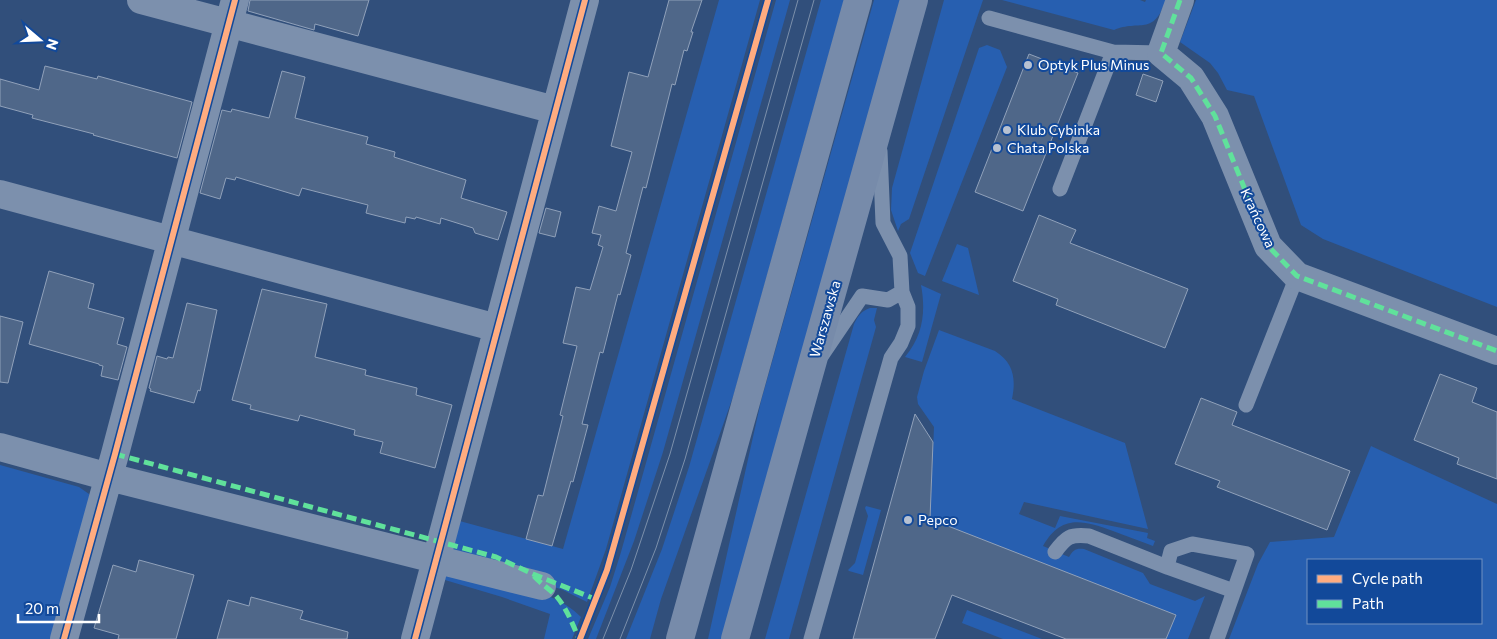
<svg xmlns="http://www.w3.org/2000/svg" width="1497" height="639" viewBox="0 0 1497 639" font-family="Commissioner,sans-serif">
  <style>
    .green { fill: #275fb0; fill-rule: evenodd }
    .building { fill: #4f6789; stroke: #90a1ba }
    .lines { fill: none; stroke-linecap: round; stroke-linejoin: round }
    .service { stroke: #7c90ad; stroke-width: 15 }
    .minor { stroke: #7c90ad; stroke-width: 28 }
    .secondary { stroke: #778baa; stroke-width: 28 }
    .tram { stroke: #7c90ab; stroke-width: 1 }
    .quiet { stroke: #60e19b; stroke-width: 5; stroke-dasharray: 10 5; stroke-linecap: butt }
    .cycleway-casing { stroke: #12499a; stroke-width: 9 }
    .cycleway { stroke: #ffac80; stroke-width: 6 }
    .poi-dot { fill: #b7c1d1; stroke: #12499a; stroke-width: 2 }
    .labels { text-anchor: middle; stroke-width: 4; stroke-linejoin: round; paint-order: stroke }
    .poi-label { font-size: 14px; fill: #fff; stroke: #12499a; text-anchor: start }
    .street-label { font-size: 14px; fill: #fff; stroke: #12499a }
  </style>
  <rect width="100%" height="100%" fill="#314f7b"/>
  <path class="green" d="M719,0H760L606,549L587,602L563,590L534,580L452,558L456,520L563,549Z
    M776,0H790L663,452L634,541L596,639H588L610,587L621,552Z
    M821,0H844L734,394L661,599L650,639H626L662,549L689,467Z
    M874,0H901L722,639H708L761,401Z
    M944,0H983L909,219L901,224L898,231L891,210L892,188Z
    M1002,0H1140L1145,2L1146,0H1166C1153,37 1140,19 1114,30Z
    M1196,0H1497V307L1323,239L1301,225L1254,96L1227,90L1218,73L1210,63L1180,42Z
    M987,45L1000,50L1007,67L925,276L918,273L910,253L979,48Z
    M957,244L968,248L979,295L942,281Z
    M921,285L941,294L922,362L905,357C923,335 926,312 921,285Z
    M870,308H877L874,320L876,327L789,639H765L854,324C858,316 861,311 870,308Z
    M939,330L995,351C1014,363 1016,379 1012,399L1125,443L1148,529L1024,502L1019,514L1055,528L1060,516L1148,533L1147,538L1155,541L1153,546C1140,541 1126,536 1113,531C1083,520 1061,514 1043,546L1069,557C1073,550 1076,548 1084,549L1143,573L1150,584L1195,601L1205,596L1188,639H1166L1175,615L930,520L934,427L918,404L917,397L924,371Z
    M1371,446L1497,504V639H1229L1258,564L1270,542L1334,537ZM1481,560V623H1308V560Z
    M0,465L79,487L89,494L90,505L56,639H0Z
    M866,506L881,510L863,575L849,571L848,570L855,563L868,516L865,508Z
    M449,571C491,581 550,586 581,617L572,639H544L550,614L502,597L445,580L431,605L437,587Z
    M967,610L1042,639H1003L962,623Z"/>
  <path class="building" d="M250,0H369L358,36L315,24L314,30L248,11Z
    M669,0H702L691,32H693L687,51L684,50L675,85L672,84L646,188L643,187L626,253L631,255L620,295L618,294L603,353L600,352L582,424L588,425L573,482L571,481L552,546L526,539L538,495L543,496L563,416L560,415L577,346L563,343L576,287L590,290L603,247L598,245L601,235L592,233L599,206L616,211L632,152L611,146L629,72L648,77Z
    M1029,54L1078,73L1023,211L975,192Z
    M45,66L97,79L98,76L192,102L177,158L93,135L94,134L32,118L33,115L0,106V79L39,90Z
    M282,71L305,77L295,118L368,137L366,144L395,152L394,157L466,180L461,198L507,212L498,240L475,233L473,228L441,218L440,224L416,217L415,219L406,217L405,223L366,213L368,205L302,188L299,196L236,177L235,180L226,178L220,199L200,193L222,110L231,112L232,109L269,118Z
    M1143,74L1163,81L1156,102L1136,95Z
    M546,208L561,212L555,237L539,233Z
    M1039,215L1076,230L1070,243L1188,289L1165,348L1056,305L1058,299L1013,281Z
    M49,271L94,284L88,308L124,318L117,344L127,347L118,380L101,376L103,366L99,365V364L29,344Z
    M262,289L327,304L315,357L366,370L365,375L417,388L416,395L452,405L435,468L380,453L383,442L354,435L355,430L300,415L298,421L250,409L251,405L232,400Z
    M187,303L217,310L200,391L198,390L194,403L150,391L151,389L149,388L157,356L167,359L168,357L173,358Z
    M0,316L23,322L8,383L0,382Z
    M1440,374L1477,388L1472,402L1497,412V479L1457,464L1459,458L1414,440Z
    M1201,398L1237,412L1232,425L1350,471L1327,530L1217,487L1220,481L1175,464Z
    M915,414L933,442L930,519L1176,615L1166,639H1066L952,595L935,639H853Z
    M139,560L194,575L176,639H118L119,635L94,628L113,565L136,572Z
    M251,597L303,611L300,619L348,632L347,639H217L228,600L249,606Z"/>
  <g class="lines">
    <path class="service" d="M989,18L1113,52L1161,53
      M1060,189L1113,52
      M822,355L862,296L888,300L902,292
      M1246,405L1297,276
      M1055,552C1066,537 1070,534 1089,536L1167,567
      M811,639L891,358L901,343L908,326V307L902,292L900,256L883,223L880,151
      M1217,639L1247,554L1192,544L1171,551L1167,567L1234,591"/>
    <path class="minor" d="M141,0L555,110
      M1180,0L1161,53L1191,78L1215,116L1268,246L1297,276L1497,351
      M0,194L497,328
      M0,447L109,477L542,586
      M64,639L115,454L235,0
      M415,639L585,0"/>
    <path class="secondary" d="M680,639L858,0
      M735,639L914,0"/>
    <path class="tram" d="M603,639L631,570L670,454L798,0
      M620,639L656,548L685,459L814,0"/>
    <path class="quiet" d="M1180,0L1161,53L1191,78L1215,116L1268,246L1297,276L1497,351
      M115,454L496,557L533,574L595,599
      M534,576C541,584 550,589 557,597C567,609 573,625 579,639"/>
    <defs>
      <path id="cycleway" d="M64,639L115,454L235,0
        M415,639L585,0
        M580,639L607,570L768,0"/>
    </defs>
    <use href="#cycleway" class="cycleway-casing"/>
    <use href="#cycleway" class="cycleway"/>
  </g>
  <g class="poi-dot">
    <circle cx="1028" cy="65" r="5"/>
    <circle cx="1007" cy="130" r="5"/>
    <circle cx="997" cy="148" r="5"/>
    <circle cx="908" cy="520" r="5"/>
  </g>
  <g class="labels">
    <g class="poi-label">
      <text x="1038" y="70">Optyk Plus Minus</text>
      <text x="1017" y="135">Klub Cybinka</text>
      <text x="1007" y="153">Chata Polska</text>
      <text x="918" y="525">Pepco</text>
    </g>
    <g class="street-label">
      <text transform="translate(1258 218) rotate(65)" y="5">Krańcowa</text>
      <text transform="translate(825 319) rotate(-74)" y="5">Warszawska</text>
    </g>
  </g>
  <rect x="1307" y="559" width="175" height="65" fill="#12499a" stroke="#7192c2"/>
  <rect x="1317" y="575" width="25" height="8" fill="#ffac80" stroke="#7192c2"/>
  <text x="1352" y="584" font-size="15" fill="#ffffff">Cycle path</text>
  <rect x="1317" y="600" width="25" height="8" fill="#60e19b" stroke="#7192c2"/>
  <text x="1352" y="609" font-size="15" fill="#ffffff">Path</text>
  <g transform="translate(40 40) rotate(109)" stroke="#12499a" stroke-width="4" paint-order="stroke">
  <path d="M0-4L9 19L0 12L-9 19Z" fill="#ffffff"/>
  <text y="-8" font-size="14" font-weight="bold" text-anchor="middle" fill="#ffffff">N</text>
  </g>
  <path d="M18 614v8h81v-8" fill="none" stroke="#ffffff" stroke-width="2.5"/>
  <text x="25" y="614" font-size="15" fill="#ffffff" stroke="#12499a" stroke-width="4" paint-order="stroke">20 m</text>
</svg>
